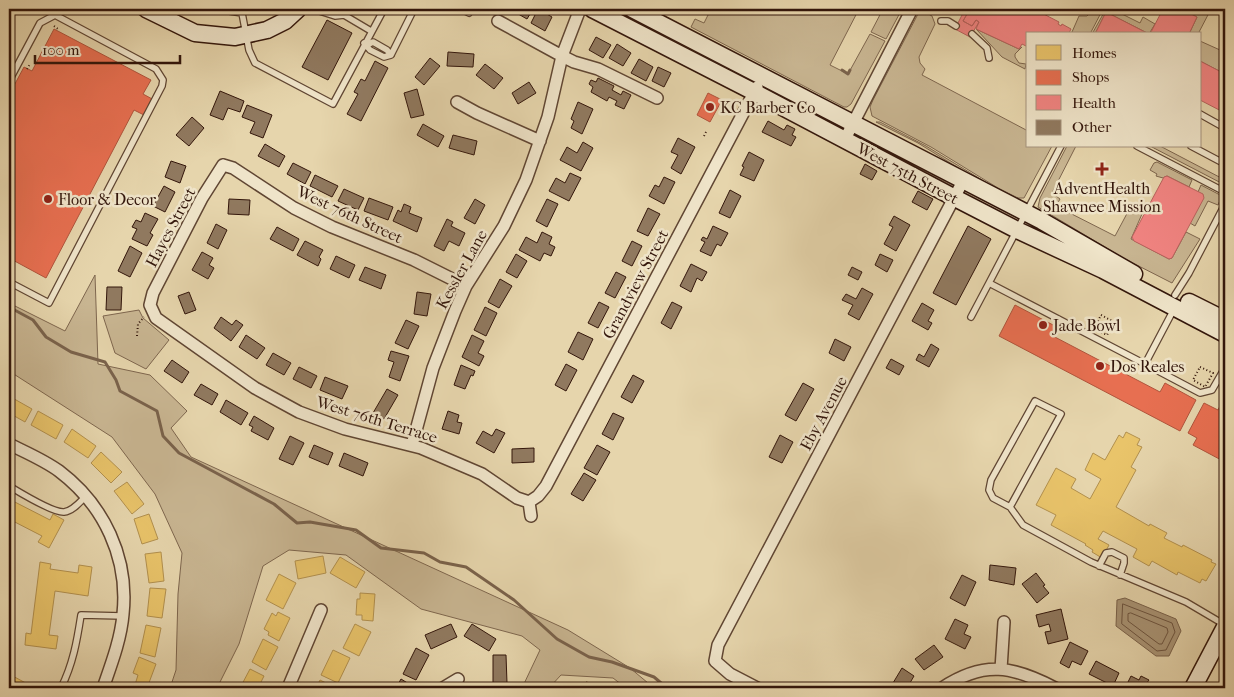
<svg xmlns="http://www.w3.org/2000/svg" width="1234" height="697" viewBox="0 0 1234 697" font-family="'IM FELL French Canon',serif">
  <style>
    .green { fill: #c8b591; stroke: #7e664e }
    .water { fill: #a99475; stroke: #7a624b }
    .homes { fill: #e9c46a; stroke: #b2904e }
    .shops { fill: #e76f51; stroke: #b1543c }
    .health { fill: #f28482; stroke: #b9635e }
    .lines { fill: none; stroke-linecap: round; stroke-linejoin: round }
    .shore { stroke: #6e5540; stroke-width: 1 }
    .stream { stroke: #7a624b; stroke-width: 3 }
    .building { fill: #90795f; stroke: #33160b }
    .lane-casing { stroke: #604633; stroke-width: 8 }
    .street-casing { stroke: #604633; stroke-width: 14 }
    .secondary-casing { stroke: #33160b; stroke-width: 19 }
    .path { stroke: #33160b; stroke-width: 2; stroke-dasharray: 1 2.5; stroke-linecap: butt }
    .lane { stroke: #efe4c9; stroke-width: 5.5 }
    .street { stroke: #efe4c9; stroke-width: 11 }
    .secondary { stroke: #efe4c9; stroke-width: 16 }
    .poi-dot { fill: #8f2418; stroke: #efe4c9; stroke-width: 2 }
    .labels { text-anchor: middle; stroke-width: 5; stroke-linejoin: round; paint-order: stroke }
    .poi-label { font-size: 16px; fill: #33160b; stroke: #efe4c9; text-anchor: start }
    .street-label { font-size: 16px; fill: #33160b; stroke: #efe4c9 }
  </style>
  <rect width="100%" height="100%" fill="#e6d5ac"/>
  <filter id="stains"><feTurbulence type="fractalNoise" baseFrequency=".004" numOctaves="4"/><feColorMatrix values="0 0 0 0 .2 0 0 0 0 .09 0 0 0 0 .02 0 0 0 .5 -.17"/></filter>
  <radialGradient id="worn" r=".72"><stop offset=".6" stop-color="#630" stop-opacity="0"/><stop offset="1" stop-color="#630" stop-opacity=".3"/></radialGradient>
  <path class="green" d="M711,9H859L830,65L848,74L870,34L885,41L851,104L847,107H844L691,27L695,19L704,23Z
    M883,9H902L886,39L871,32Z
    M1094,9H1103L1090,34H1075L1072,32L1079,16H1087Z
    M1106,9H1112L1140,23L1143,17L1155,24L1149,34L1106,12L1095,34H1092Z
    M1181,9H1205L1210,11L1198,34H1189L1197,17Z
    M923,11L932,16L935,24L919,57L920,63L925,69L922,75L1028,131V146H1052L1024,198H1018L998,188L931,147L872,116L870,107L873,100L918,14Z
    M976,29L1019,49L1022,47L1015,54V57L1019,63L1026,64L1025,69L1002,57Z
    M1200,41L1220,50L1221,48L1225,50V74L1200,61Z
    M876,122H880L926,146L992,186L1019,200L989,187L918,143Z
    M1067,146H1076L1052,193L1060,199L1056,206L1115,236L1131,206L1141,211L1142,214L1131,239L1169,259L1172,258L1186,232L1200,239L1172,283L1125,259L1038,207L1040,198Z
    M1150,146H1160L1225,180V185Z
    M1157,162L1192,180L1189,187L1167,176L1163,178L1156,176L1157,174L1150,170L1154,163Z
    M1201,185L1220,195L1221,198L1218,205L1208,201L1195,226L1190,223L1198,192Z
    M95,275L98,364L150,375L187,411L171,428L191,457L568,630L630,668L654,688H626L613,678L561,675L549,688H522L540,650L522,636L421,609L346,555L289,550L263,566L239,644L217,688H170L176,670L178,594L182,553L155,494L112,437L9,371V303L65,331Z
    M139,310L143,318L169,340L146,369L115,353L103,316Z"/>
  <path class="water" d="M1125,598L1176,619L1181,631L1169,656H1156L1116,626L1117,600Z"/>
  <path class="homes" d="M9,396L32,409L25,422L9,413Z
    M38,411L63,425L56,439L31,425Z
    M72,429L96,446L88,458L64,442Z
    M1126,432L1140,439L1137,445L1142,447L1131,467L1136,470L1116,507L1149,526L1150,524L1167,533L1164,538L1182,547L1183,545L1212,560L1211,562L1216,564L1206,581L1202,579L1200,583L1178,572L1177,575L1152,561L1149,566L1133,557L1137,549L1103,531L1098,539L1109,545L1102,558L1092,552L1093,550L1085,545L1086,544L1051,525L1056,515L1036,505L1056,468L1076,479L1071,488L1090,499L1101,479L1085,470L1093,453L1105,460L1119,435L1123,438Z
    M101,452L122,472L111,483L91,463Z
    M127,482L144,504L132,514L114,491Z
    M9,499L50,520L53,514L64,520L49,548L38,542L42,536L9,519Z
    M149,514L158,539L142,544L134,519Z
    M161,552L164,581L149,583L145,554Z
    M323,556L326,573L298,579L295,561Z
    M340,557L365,572L356,588L330,573Z
    M40,562L51,564L50,569L78,573L79,565L92,567L88,596L55,591L49,635L58,636L56,649L25,645L26,633L31,634Z
    M279,574L296,583L283,609L266,600Z
    M150,588L166,589L162,618L147,616Z
    M360,593L375,594L373,621L362,620V615H356L357,599H360Z
    M278,612L290,618L279,641L268,635L269,632L264,629L272,613L276,616Z
    M355,624L371,632L359,656L343,648Z
    M146,625L161,628L155,657L140,653Z
    M263,639L278,647L266,670L252,662Z
    M333,650L350,658L338,683L321,675Z
    M139,657L156,664L147,688H134L138,675L133,673Z
    M250,669L264,676L258,688H240Z
    M9,674L35,688H9Z
    M320,680L336,688H316Z"/>
  <path class="shops" d="M54,29L151,80L143,94L154,100L146,116L134,110L46,278L9,258V95L24,67L32,71Z
    M708,93L722,100L710,122L697,115Z
    M1015,305L1055,326L1051,335L1160,392L1165,383L1196,400L1180,431L999,336Z
    M1204,403L1218,410L1220,406L1225,409V462L1193,445L1197,438L1188,433Z"/>
  <path class="health" d="M965,9H970L963,21L972,26L976,20L979,22L970,37L955,29Z
    M970,9H1034L1059,22L1058,24L1061,26L1062,24L1071,29L1069,33L1070,34H1028V47L1022,44L1019,49L976,29L979,22L976,20L972,26L963,21Z
    M1163,9H1181L1197,17L1189,34H1150Z
    M1106,12L1149,34H1095Z
    M1200,61L1225,74V113L1200,100Z
    M1167,176L1203,194L1204,198L1172,258L1169,259L1134,241L1132,237L1164,177Z"/>
  <g class="lines">
    <path class="shore" d="M1123,604L1172,623L1175,632L1166,650L1157,651L1122,624Z
      M1131,613L1167,628L1168,632L1162,644H1159L1128,621V614Z"/>
    <path class="stream" d="M842,70L848,74L850,70
      M9,307L33,320L46,337L71,352L105,362L116,380L120,391L157,411L163,436L179,453L274,504L297,523L310,522L356,530L381,548L424,553L440,562L466,567L514,600L557,639L589,657L612,662L654,677L667,688"/>
  </g>
  <path class="building" d="M514,9H533L527,19L513,11Z
    M538,9L552,17L545,31L531,23Z
    M327,20L352,33L328,80L302,67Z
    M596,37L611,45L603,58L589,50Z
    M617,44L631,53L623,66L609,58Z
    M448,52L474,54L473,67L447,66Z
    M430,58L440,66L424,85L415,77Z
    M639,59L653,67L646,81L631,73Z
    M375,61L388,68L361,121L347,114L358,94L354,92L361,79L365,81Z
    M485,64L503,78L494,89L476,75Z
    M658,67L671,73L664,87L652,81Z
    M598,78L614,86L612,90L621,95L623,91L631,95L624,109L615,105L617,101L609,97L607,101L591,92L593,87L589,84L591,80L596,82Z
    M529,82L536,93L518,104L512,93Z
    M417,89L424,115L411,118L404,93Z
    M220,91L244,101L240,112L228,108L223,120L210,115Z
    M578,102L593,109L582,134L571,128L574,121L571,119Z
    M247,105L272,115L263,138L250,133L255,122L242,117Z
    M192,117L204,128L189,146L176,135Z
    M768,121L784,130L787,125L795,129L792,135L796,137L791,146L762,132Z
    M423,124L444,136L438,147L417,135Z
    M453,135L477,141L474,155L449,148Z
    M678,138L695,147L681,174L671,168L678,155L671,152Z
    M583,142L593,148L581,171L560,160L567,147L577,153Z
    M265,144L285,156L279,167L258,156Z
    M749,152L764,160L754,181L740,175L744,167L742,166Z
    M171,161L186,166L180,183L165,177Z
    M293,163L311,172L305,184L287,174Z
    M865,164L877,171L872,180L860,174Z
    M570,173L581,178L569,201L549,191L556,178L565,183Z
    M315,175L338,186L332,197L310,186Z
    M664,177L675,182L664,204L649,196L655,185L659,187Z
    M164,186L175,192L165,212L153,206Z
    M344,189L364,198L358,210L338,201Z
    M730,190L741,196L730,218L719,213Z
    M918,191L933,199L927,210L912,202Z
    M369,198L393,207L388,220L364,211Z
    M229,199L250,200L249,215L228,214Z
    M475,199L485,205L475,224L464,218Z
    M547,199L558,204L547,227L536,221Z
    M404,204L411,207L409,213L422,218L417,232L393,221L398,210L401,212Z
    M648,208L660,214L648,236L637,231Z
    M145,213L158,219L150,233L153,235L147,246L132,239L137,229L132,227L136,220L141,222Z
    M894,216L910,225L896,251L884,244L893,227L889,225Z
    M447,219L453,222L451,226L465,233L459,246L449,241L444,251L434,246Z
    M216,224L227,230L218,249L207,243Z
    M713,226L728,233L721,246L717,244L711,256L700,251L705,242L701,240L703,237L707,239Z
    M968,226L991,239L956,305L933,293Z
    M277,227L299,239L293,251L270,239Z
    M542,232L552,237L549,244L555,247L551,256L544,253L540,261L519,250L526,237L537,243Z
    M305,241L323,250L319,257L321,259L318,266L297,255Z
    M632,241L642,246L632,266L622,261Z
    M130,246L142,253L130,277L118,271Z
    M202,252L213,258L209,265L214,268L208,279L192,270Z
    M516,254L527,261L517,278L506,272Z
    M880,254L893,260L887,272L875,265Z
    M336,256L355,265L349,278L330,269Z
    M691,264L707,272L702,281L697,278L691,292L680,286Z
    M365,267L386,275L381,289L359,280Z
    M852,267L862,272L858,280L848,275Z
    M616,272L626,277L615,298L605,293Z
    M500,279L512,286L499,308L488,302Z
    M107,287H122L121,310H106Z
    M862,288L873,294L859,320L848,314L853,305L842,300L846,294L856,299Z
    M189,292L196,310L185,314L178,296Z
    M417,292L431,294L427,316L414,314Z
    M599,302L609,307L598,328L588,323Z
    M672,302L682,307L671,329L661,323Z
    M922,303L934,310L928,321L932,323L928,330L912,321Z
    M485,307L497,313L486,336L474,330Z
    M221,317L232,325L236,320L243,325L231,341L214,328Z
    M406,320L419,326L408,349L395,343Z
    M578,332L593,339L583,360L568,352Z
    M246,335L265,348L257,359L239,347Z
    M472,335L484,341L478,353L484,356L479,366L462,357Z
    M835,339L851,347L844,361L829,353Z
    M931,344L939,349L929,367L916,360L919,354L924,357Z
    M391,351L409,356L400,381L389,377L394,362L388,360Z
    M273,353L291,363L284,375L266,365Z
    M891,359L904,366L899,375L886,368Z
    M172,360L189,372L182,383L164,371Z
    M566,364L577,370L566,391L555,385Z
    M461,365L475,371L473,376L471,375L465,389L454,385Z
    M299,367L317,376L311,388L293,379Z
    M633,375L644,381L632,403L621,397Z
    M325,377L348,386L342,399L320,390Z
    M803,383L814,389L796,421L785,415Z
    M201,384L218,394L212,405L194,395Z
    M387,389L398,395L384,419L373,413Z
    M226,400L248,413L241,425L220,412Z
    M448,411L459,415L457,422L462,423L459,434L442,429Z
    M613,413L624,418L613,440L602,434Z
    M254,416L274,428L268,440L251,431L253,427L249,425Z
    M496,429L505,433L494,453L476,443L483,431L492,436Z
    M780,435L793,442L782,463L769,457Z
    M290,436L304,443L293,465L279,459Z
    M314,445L333,453L328,465L309,457Z
    M597,445L610,452L597,475L584,468Z
    M534,448V462L512,463V449Z
    M344,453L368,463L363,476L339,466Z
    M584,473L596,480L583,501L571,494Z
    M990,565L1016,568L1014,585L989,580Z
    M1036,573L1045,585L1043,586L1049,593L1037,603L1022,584Z
    M962,575L976,582L965,606L950,598Z
    M1061,609L1068,639L1048,644L1045,632L1051,631L1049,624L1039,627L1036,615Z
    M955,619L968,625L964,634L971,637L965,649L945,639Z
    M451,624L457,637L431,649L425,635Z
    M472,624L496,639L489,651L464,636Z
    M1070,642L1088,651L1081,665L1072,661L1069,668L1060,663Z
    M934,645L943,657L924,670L915,659Z
    M416,648L429,655L416,680L403,674Z
    M493,655H506L507,683L493,684Z
    M1096,661L1119,673L1113,686L1089,674Z
    M902,668L914,676L907,688H890Z
    M1131,676L1139,680L1141,676L1149,680L1146,684L1154,688H1125Z
    M401,679L414,687L413,688H396Z
    M586,682L612,688H584Z"/>
  <g class="lines">
    <defs>
      <path id="lane" d="M216,9L242,13L249,50L255,63L333,104L384,9
        M313,9L335,16L344,15
        M339,9L344,15L371,31
        M461,9L469,13
        M941,21H948L956,26
        M972,34L987,48L989,58
        M364,43L370,50L384,57L391,55L412,13L403,9
        M367,45L373,42L387,50L391,55
        M9,81L40,23L55,15
        M1200,114L1225,128
        M1061,146L989,283L1145,364L1174,309
        M1137,146L1225,192
        M1191,146L1225,164
        M9,282L49,303L162,86L163,80L156,69L55,15L58,9
        M1175,295L1189,273L1225,204
        M971,317L989,283
        M1145,364L1200,393L1212,390L1223,371
        M9,486C19,492 53,513 64,512C73,511 80,502 86,496
        M1010,507L1061,414L1035,401L991,480L989,490L993,498L1010,507L1023,525L1091,562L1186,602L1225,625
        M1099,566L1106,553L1112,552L1124,558V563L1120,575
        M61,688C73,664 77,641 81,615L123,616"/>
      <path id="street" d="M498,21L562,56L574,62L598,69L657,98
        M457,102L477,113L540,141
        M845,139L912,9
        M223,165L202,198L153,293L150,305L156,318L255,388L299,412L345,429L421,448L482,474L517,498L529,502
        M223,165L233,168L294,208L332,227L414,260L466,286
        M9,444C25,452 44,460 59,471C104,505 129,558 123,614C121,639 111,665 103,688
        M412,445L433,368L455,311L466,286L504,226L526,180L548,117L562,56L580,9
        M529,502L538,496L546,486L757,87
        M529,502L531,516
        M1001,669L1004,622
        M288,688L321,610
        M443,688L458,679
        M757,688L730,674L715,661L718,645L963,181
        M942,688C984,660 1013,666 1055,688"/>
      <path id="secondary" d="M146,9L195,33L235,37L267,30L285,21L298,9
        M592,9L754,92L955,198L1017,230L1103,270L1225,334
        M632,9L1042,221L1134,274
        M1189,302L1225,320
        M1193,688L1225,627"/>
    </defs>
    <use href="#lane" class="lane-casing"/>
    <use href="#street" class="street-casing"/>
    <use href="#secondary" class="secondary-casing"/>
    <path class="path" d="M54,26L58,29
      M27,69L30,64
      M704,136L707,130
      M1101,315L1114,322L1107,335L1094,329Z
      M137,336L138,324L144,317
      M1200,367L1213,373L1205,387L1193,380Z"/>
    <use href="#lane" class="lane"/>
    <use href="#street" class="street"/>
    <use href="#secondary" class="secondary"/>
  </g>
  <g class="poi-dot">
    <circle cx="710" cy="107" r="5"/>
    <path d="M1099.5 161.5h5v5h5v5h-5v5h-5v-5h-5v-5h5z"/>
    <circle cx="48" cy="199" r="5"/>
    <circle cx="1043" cy="325" r="5"/>
    <circle cx="1100" cy="366" r="5"/>
  </g>
  <g class="labels">
    <g class="poi-label">
      <text x="720" y="113">KC Barber Co</text>
      <text x="1102" y="194" text-anchor="middle">AdventHealth<tspan x="1102" dy="18">Shawnee Mission</tspan></text>
      <text x="58" y="205">Floor &amp; Decor</text>
      <text x="1053" y="331">Jade Bowl</text>
      <text x="1110" y="372">Dos Reales</text>
    </g>
    <g class="street-label">
      <text transform="translate(908 173) rotate(28)" y="6">West 75th Street</text>
      <text transform="translate(350 214) rotate(25)" y="6">West 76th Street</text>
      <text transform="translate(170 227) rotate(-62)" y="6">Hayes Street</text>
      <text transform="translate(461 269) rotate(-61)" y="6">Kessler Lane</text>
      <text transform="translate(635 284) rotate(-62)" y="6">Grandview Street</text>
      <text transform="translate(823 413) rotate(-62)" y="6">Eby Avenue</text>
      <text transform="translate(377 419) rotate(17)" y="6">West 76th Terrace</text>
    </g>
  </g>
  <rect width="1234" height="697" fill="none" stroke="#e6d5ac" stroke-width="30"/>
  <rect x="10" y="10" width="1214" height="677" fill="none" stroke="#33160b" stroke-width="2.5"/>
  <rect x="15" y="15" width="1204" height="667" fill="none" stroke="#33160b"/>
  <rect x="1026" y="32" width="175" height="115" fill="#efe4c9" stroke="#a4927d"/>
  <rect x="1036" y="45" width="25" height="15" fill="#e9c46a" stroke="#a4927d"/>
  <text x="1072" y="58" font-size="15" fill="#33160b">Homes</text>
  <rect x="1036" y="70" width="25" height="15" fill="#e76f51" stroke="#a4927d"/>
  <text x="1072" y="82" font-size="15" fill="#33160b">Shops</text>
  <rect x="1036" y="95" width="25" height="15" fill="#f28482" stroke="#a4927d"/>
  <text x="1072" y="108" font-size="15" fill="#33160b">Health</text>
  <rect x="1036" y="120" width="25" height="15" fill="#90795f" stroke="#a4927d"/>
  <text x="1072" y="132" font-size="15" fill="#33160b">Other</text>
  <path d="M35 55v8h145v-8" fill="none" stroke="#33160b" stroke-width="2.5"/>
  <text x="42" y="55" font-size="15" fill="#33160b" stroke="#efe4c9" stroke-width="4" paint-order="stroke">100 m</text>
  <rect width="100%" height="100%" filter="url(#stains)"/>
  <rect width="100%" height="100%" fill="url(#worn)"/>
</svg>
